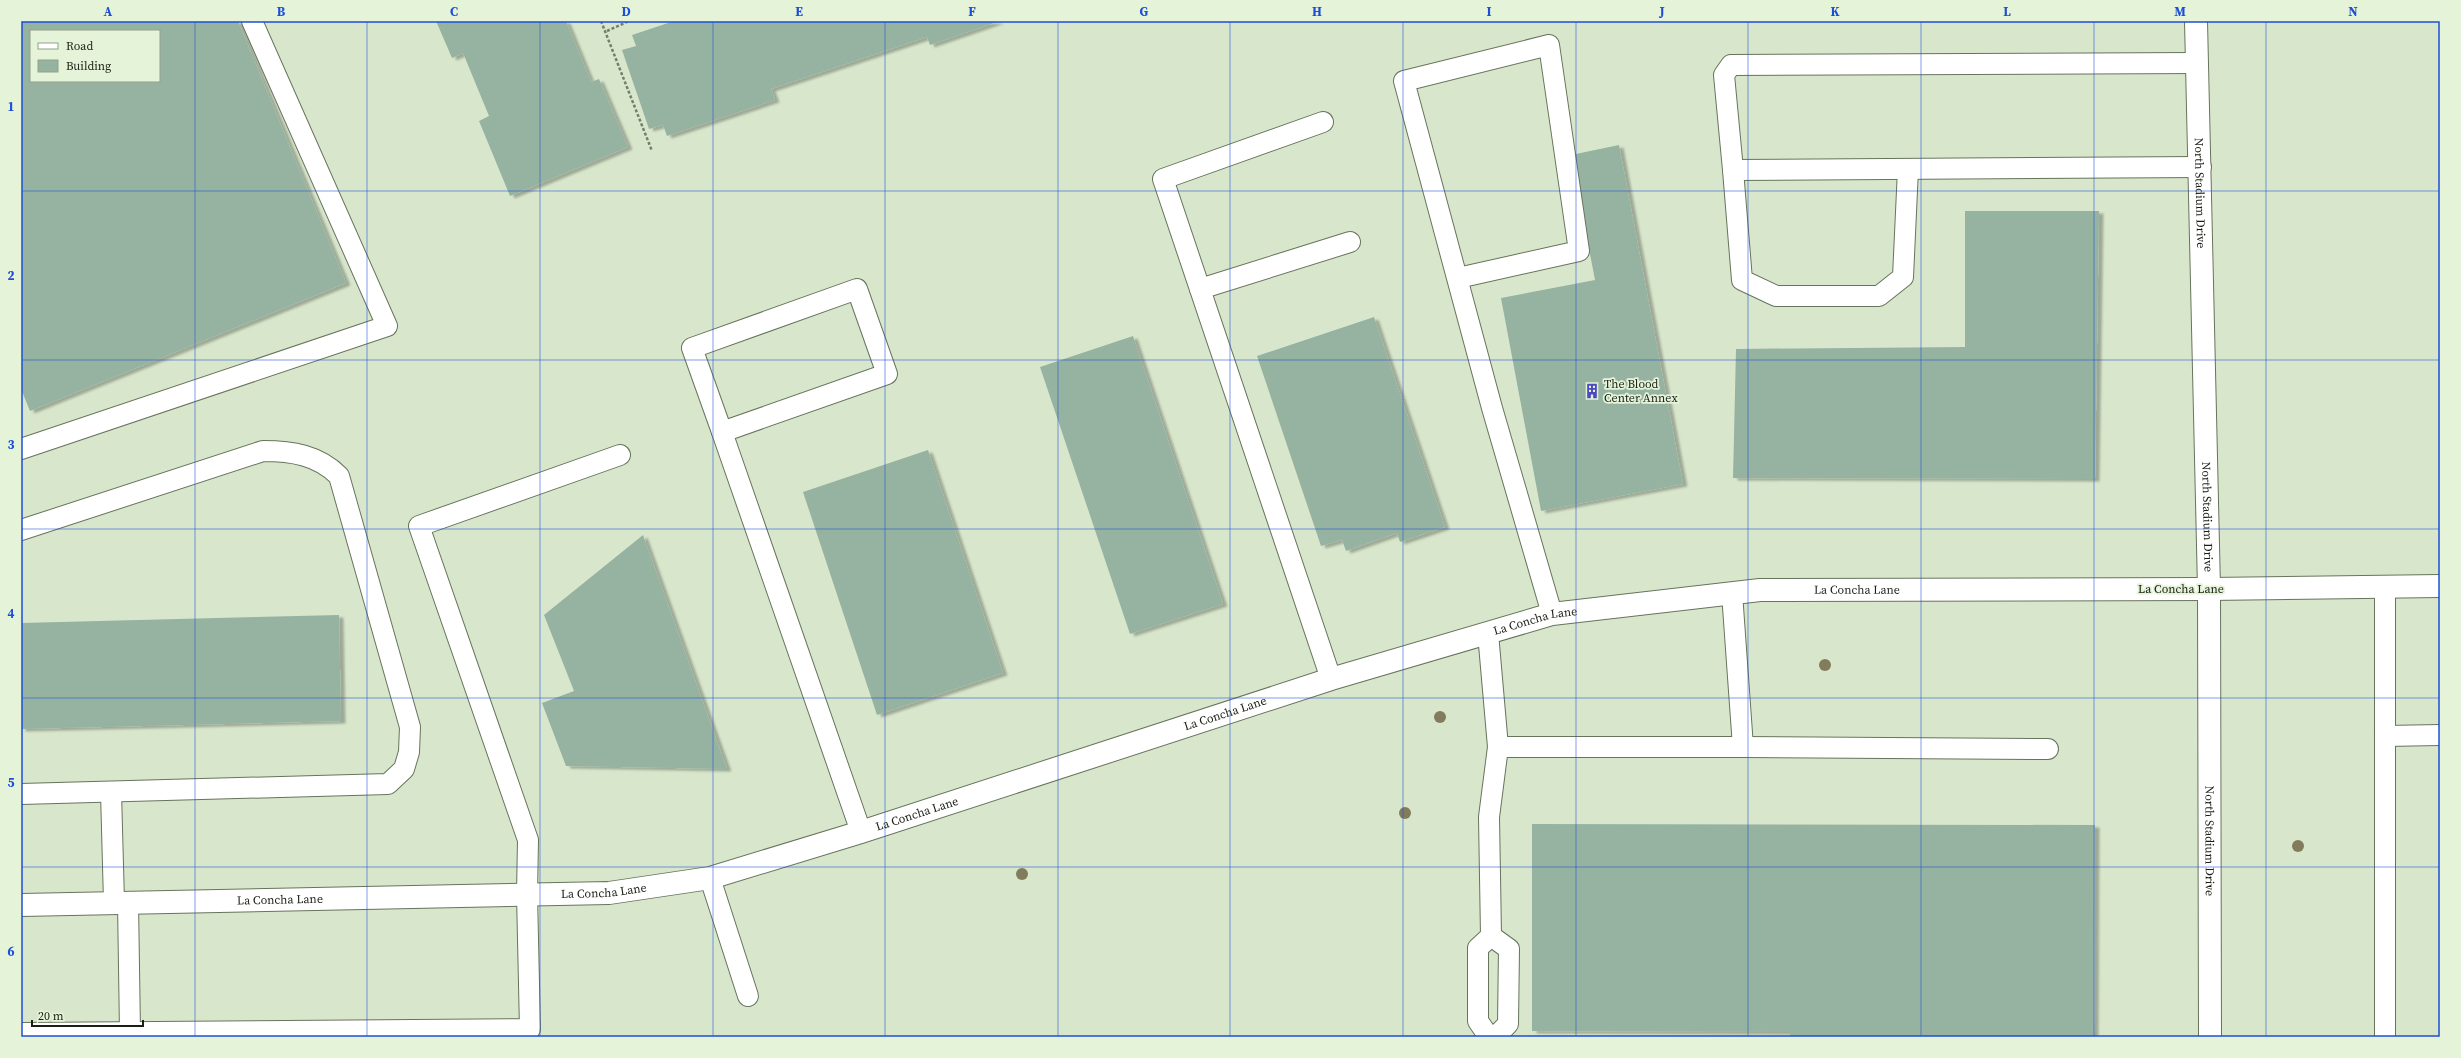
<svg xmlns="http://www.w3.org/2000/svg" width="2461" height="1058" font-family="'Source Serif 4',serif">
	<defs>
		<filter id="shadow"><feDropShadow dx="4.5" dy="2.5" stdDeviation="1" flood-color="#0004"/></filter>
	</defs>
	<rect width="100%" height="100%" fill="#d8e7cc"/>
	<!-- building -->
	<g fill="#96b3a2" fill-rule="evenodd" filter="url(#shadow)">
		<path d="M21 21H238L346 283 30 411 21 389ZM31 31H159V81H31Z"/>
		<path d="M436 21H566L591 82 599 79 628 147 510 196 479 121 489 116 463 53 452 58Z"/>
		<path d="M674 21H1000L930 45 927 37 771 89 775 100 667 136 663 125 649 129 622 50 636 46 632 35Z"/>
		<path d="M1619 145 1683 484 1541 511 1501 298 1595 280 1571 155Z"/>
		<path d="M1965 211H2099L2095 479 1733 478 1736 349 1965 347Z"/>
		<path d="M1374 317 1445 527 1400 542 1397 533 1346 551 1342 540 1321 546 1257 356Z"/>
		<path d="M1133 336 1223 604 1130 634 1040 367Z"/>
		<path d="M928 450 1003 673 877 715 803 492Z"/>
		<path d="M643 535 727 769 566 766 542 703 574 691 544 615Z"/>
		<path d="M339 615 341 721 21 729V623Z"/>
		<path d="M1532 824 2095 825 2094 1037H1790V1032L1532 1031Z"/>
	</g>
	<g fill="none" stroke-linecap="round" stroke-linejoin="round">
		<!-- lane casing -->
		<g stroke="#67745c" stroke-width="22">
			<g id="lane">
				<path d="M2197 63 1731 65 1724 75 1733 170 2201 167"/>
				<path d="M1323 122 1163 179 1331 679"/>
				<path d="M1733 170 1742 280 1776 296H1879L1903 277 1908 169"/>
				<path d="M1458 278 1579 251 1549 45 1404 81 1492 408 1552 614"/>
				<path d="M857 289 887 374 722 432 692 348Z"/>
				<path d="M1200 289 1350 242"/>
				<path d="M722 432 861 832"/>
				<path d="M21 449 387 326 252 21"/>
				<path d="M21 530 263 451C292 451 318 455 339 476L410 727 409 752 404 769 388 784 21 794"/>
				<path d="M2385 586V1037"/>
				<path d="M1488 633 1498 747H1743L1732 593"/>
				<path d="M2385 736 2440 735"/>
				<path d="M1743 747 2048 749"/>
				<path d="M111 792 114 902"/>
				<path d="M710 878 748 996"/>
				<path d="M128 902 130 1032"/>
				<path d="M1491 936 1509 949 1508 1024 1495 1037"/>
				<path d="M21 1033 530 1029 527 894 528 840 419 526 620 455"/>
				<path d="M1489 1037 1478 1021V948L1491 936 1489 817 1498 747"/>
			</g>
		</g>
		<!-- street casing -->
		<g stroke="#67745c" stroke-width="24">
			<path id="street" d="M2209 589 2440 586"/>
		</g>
		<!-- secondary casing -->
		<g stroke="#67745c" stroke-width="24">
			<g id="secondary">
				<path id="s1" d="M2196 21 2209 589 2210 1037"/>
				<path id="s2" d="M21 905 609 893 710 878 861 832 1331 679 1552 614 1760 590 2209 589"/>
			</g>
		</g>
		<!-- path -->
		<g stroke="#747e6c" stroke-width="2.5" stroke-dasharray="3 2" stroke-linecap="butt">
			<path d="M601 21 652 151"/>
			<path d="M607 31 629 21"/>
		</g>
		<!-- lane -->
		<use href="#lane" stroke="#fff" stroke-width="20"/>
		<!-- street -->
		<use href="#street" stroke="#fff" stroke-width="22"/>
		<!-- secondary -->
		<use href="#secondary" stroke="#fff" stroke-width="22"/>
	</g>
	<!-- trees -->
	<g fill="#837c5c">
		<circle cx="1825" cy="665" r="6"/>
		<circle cx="1440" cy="717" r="6"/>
		<circle cx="1405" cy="813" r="6"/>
		<circle cx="2298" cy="846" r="6"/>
		<circle cx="1022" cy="874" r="6"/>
	</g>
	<!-- grid -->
	<path fill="none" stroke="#1d4ed8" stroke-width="1" stroke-opacity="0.55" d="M195 21V1037M367 21V1037M540 21V1037M713 21V1037M885 21V1037M1058 21V1037M1230 21V1037M1403 21V1037M1576 21V1037M1748 21V1037M1921 21V1037M2094 21V1037M2266 21V1037M21 191H2440M21 360H2440M21 529H2440M21 698H2440M21 867H2440"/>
	<!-- icons -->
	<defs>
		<g id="building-bare" transform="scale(1.2)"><path d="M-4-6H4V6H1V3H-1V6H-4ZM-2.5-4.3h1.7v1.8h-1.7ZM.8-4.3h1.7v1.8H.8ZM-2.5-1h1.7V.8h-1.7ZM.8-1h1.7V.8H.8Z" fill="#4c48bf" stroke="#e5f4d9" stroke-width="2.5" paint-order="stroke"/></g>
	</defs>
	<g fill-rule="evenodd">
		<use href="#building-bare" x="1592" y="391"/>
	</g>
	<g text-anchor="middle" stroke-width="3.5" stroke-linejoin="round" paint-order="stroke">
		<!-- street labels -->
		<g font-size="12" fill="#1a1f15" stroke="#e5f4d9">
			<text dy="4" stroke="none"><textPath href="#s1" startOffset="172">North Stadium Drive</textPath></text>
			<text dy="4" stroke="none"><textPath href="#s1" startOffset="496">North Stadium Drive</textPath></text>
			<text x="2181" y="593">La Concha Lane</text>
			<text dy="4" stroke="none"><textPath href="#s2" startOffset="1879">La Concha Lane</textPath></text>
			<text dy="4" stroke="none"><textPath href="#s2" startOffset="1555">La Concha Lane</textPath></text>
			<text dy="4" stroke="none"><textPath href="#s2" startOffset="1231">La Concha Lane</textPath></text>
			<text dy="4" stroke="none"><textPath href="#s2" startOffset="907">La Concha Lane</textPath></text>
			<text dy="4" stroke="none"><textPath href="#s1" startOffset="820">North Stadium Drive</textPath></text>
			<text dy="4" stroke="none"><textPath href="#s2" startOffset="583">La Concha Lane</textPath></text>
			<text dy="4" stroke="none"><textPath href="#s2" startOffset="259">La Concha Lane</textPath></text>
		</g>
		<!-- poi labels -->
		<g font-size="12" fill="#1a1f15" stroke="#e5f4d9" text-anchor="start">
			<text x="1604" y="388">The Blood<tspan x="1604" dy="14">Center Annex</tspan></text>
		</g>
	</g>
	<!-- border -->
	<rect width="2461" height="1058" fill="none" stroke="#e5f4d9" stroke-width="44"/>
	<!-- legend -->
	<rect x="30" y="30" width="130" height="52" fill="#e5f4d9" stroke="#949f8b"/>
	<rect x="38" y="43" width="20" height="6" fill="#ffffff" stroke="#949f8b"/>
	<text x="66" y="50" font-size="12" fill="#1a1f15">Road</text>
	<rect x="38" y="60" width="20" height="12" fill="#96b3a2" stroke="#949f8b"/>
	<text x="66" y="70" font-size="12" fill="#1a1f15">Building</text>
	<!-- scale -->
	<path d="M32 1020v6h111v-6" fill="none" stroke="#1a1f15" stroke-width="2"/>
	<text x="38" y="1020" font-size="12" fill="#1a1f15" stroke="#e5f4d9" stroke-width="3" paint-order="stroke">20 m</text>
	<rect x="22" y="22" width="2417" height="1014" fill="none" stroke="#1d4ed8" stroke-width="1.5"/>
	<g font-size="13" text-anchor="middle" font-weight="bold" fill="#1d4ed8">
		<text x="108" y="16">A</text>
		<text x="281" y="16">B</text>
		<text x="454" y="16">C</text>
		<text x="626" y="16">D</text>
		<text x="799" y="16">E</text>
		<text x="972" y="16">F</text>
		<text x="1144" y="16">G</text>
		<text x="1317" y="16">H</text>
		<text x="1489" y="16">I</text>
		<text x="1662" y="16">J</text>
		<text x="1835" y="16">K</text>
		<text x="2007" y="16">L</text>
		<text x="2180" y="16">M</text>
		<text x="2353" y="16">N</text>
		<text x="11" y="111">1</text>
		<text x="11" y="280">2</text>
		<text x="11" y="449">3</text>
		<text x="11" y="618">4</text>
		<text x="11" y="787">5</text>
		<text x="11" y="956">6</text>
	</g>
</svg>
